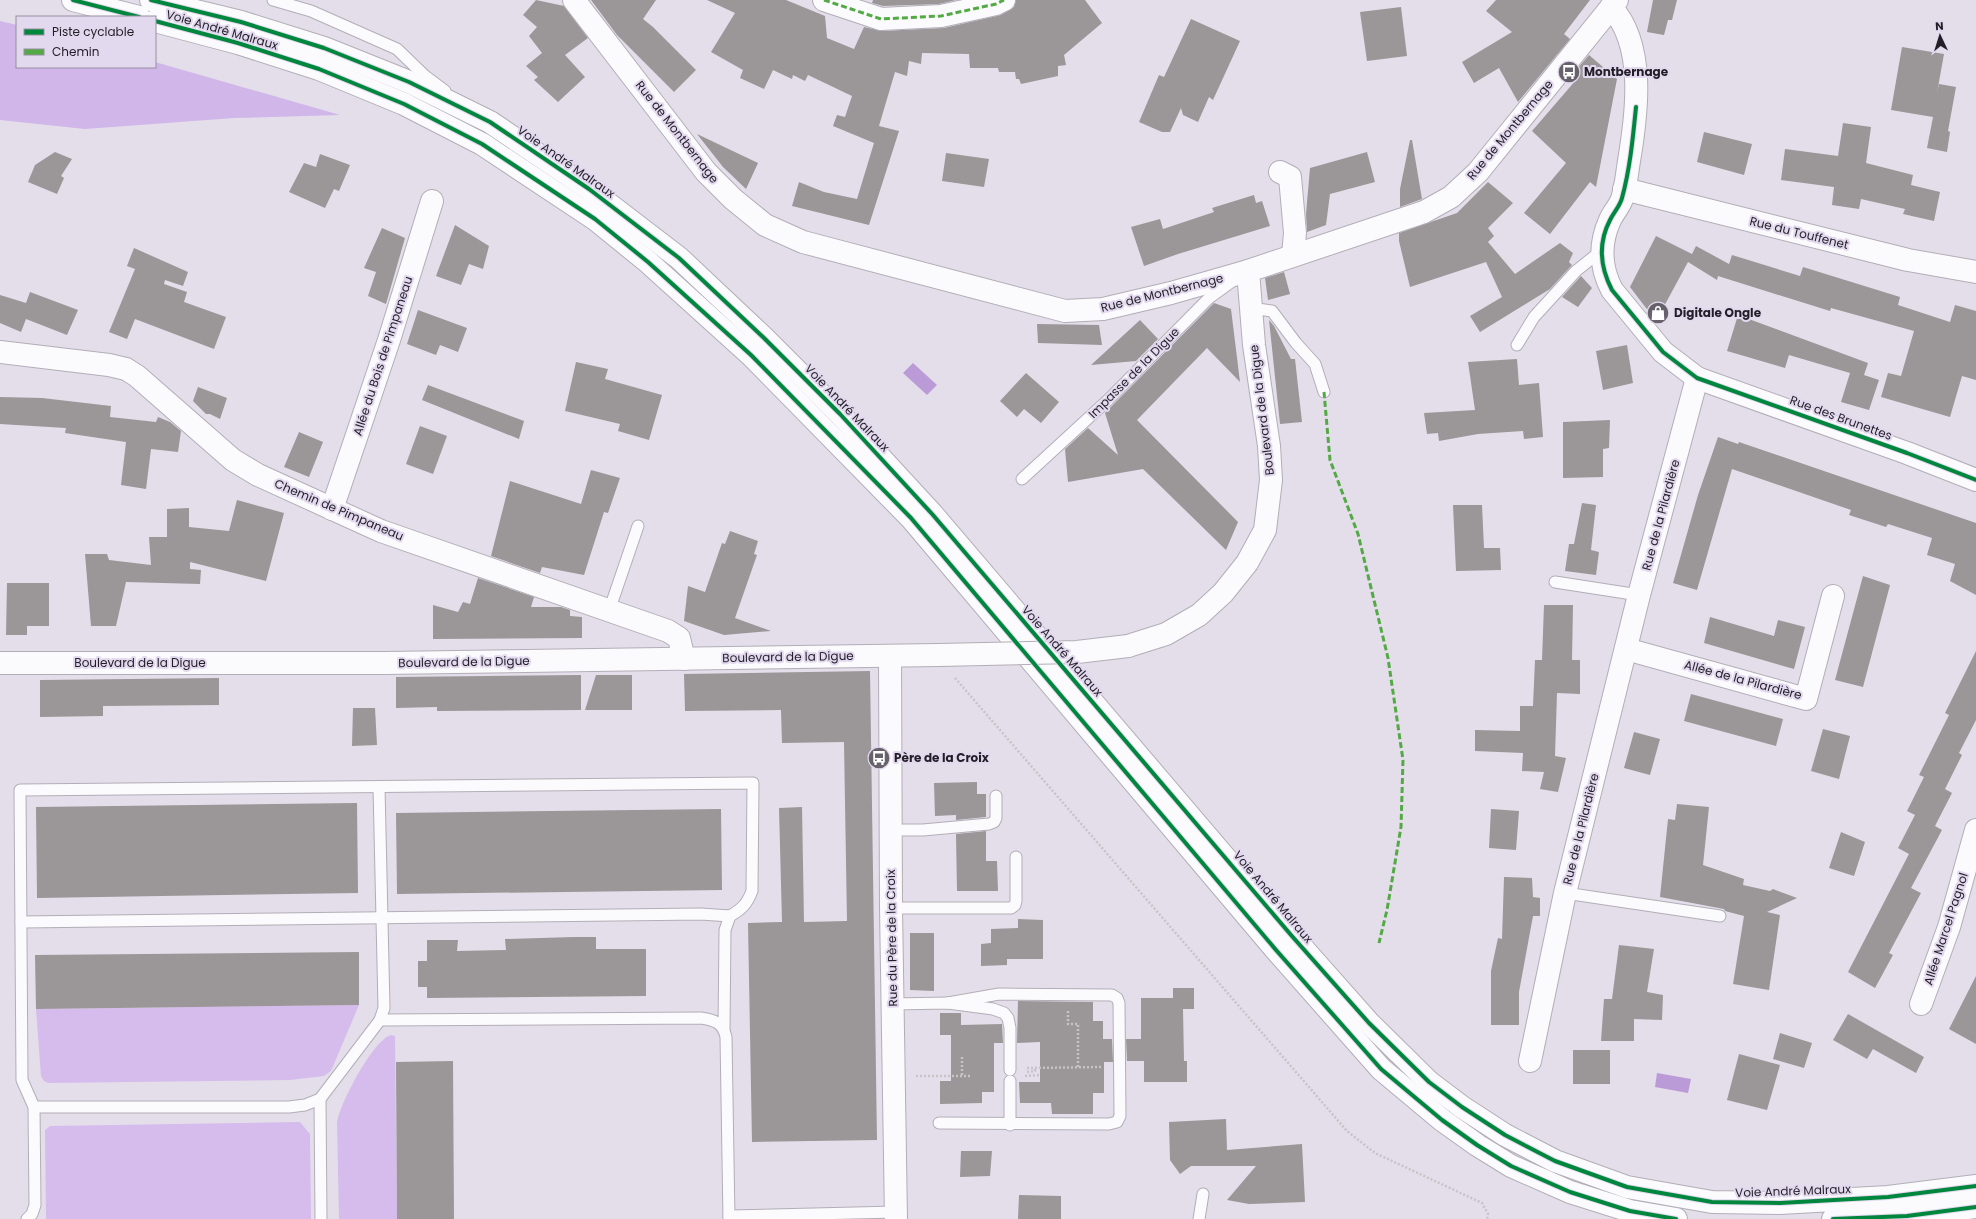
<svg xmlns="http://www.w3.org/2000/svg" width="1976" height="1219" font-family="Poppins,sans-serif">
	<rect width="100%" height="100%" fill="#e4deea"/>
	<!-- green -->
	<g fill="#d5bcec">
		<path d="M359 1005 331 1071 324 1076 290 1080 48 1083 44 1081 41 1076 36 1009Z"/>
		<path d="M391 1035 395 1036 397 1219H339L337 1122C340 1103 373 1040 391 1035Z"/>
		<path d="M300 1122 310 1134 311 1219H46L45 1130 50 1126Z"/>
	</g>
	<!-- forest -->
	<path fill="#d0b6e9" d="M0 21 17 25V67H155V62L340 115 234 118 85 129 0 120Z"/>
	<!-- water -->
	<g fill="#ba9bd7">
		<path d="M913 363 937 385 927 395 903 373Z"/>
		<path d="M1657 1073 1691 1079 1688 1093 1655 1087Z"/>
	</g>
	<!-- building -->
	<g fill="#9b9698">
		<path d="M536 0 564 6 588 38 565 55 585 77 558 102 534 80 538 77 526 66 542 53 529 36 537 27 523 15Z"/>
		<path d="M591 0H656L643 19 653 27 696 70 674 92 617 35Z"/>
		<path d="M707 0H786L825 16 827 38 854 49 864 27 882 31 944 28 1001 15 1014 7 1016 0H1085L1102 23 1064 55 1066 65 1058 66V76L1021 84 1019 79H1016L1015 72H999L998 68H970L969 54 922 53 921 64 909 61 907 76 895 72 879 126 899 131 869 225 792 206 799 182 824 192 857 199 874 143 833 126 837 115 845 117 852 96 808 75 805 81 793 75 792 79 773 70 764 89 740 78 743 70 711 52 735 13Z"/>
		<path d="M873 0H956L939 4 883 6 872 3Z"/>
		<path d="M1496 0H1590L1564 34 1570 39 1518 102 1499 68 1474 83 1462 62 1512 32 1486 11Z"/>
		<path d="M1653 0H1677L1672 20H1668L1664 35 1647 32Z"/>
		<path d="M1401 7 1407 56 1367 61 1360 12Z"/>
		<path d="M1191 19 1240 41 1213 100 1209 97 1198 122 1183 115 1181 108 1170 132H1162L1139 122 1159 75 1164 77Z"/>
		<path d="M1902 47 1944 54 1937 93 1939 84 1956 87 1948 131 1950 132 1947 152 1927 148 1933 117 1891 110Z"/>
		<path d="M1589 55 1617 79 1596 187 1590 182 1550 234 1524 213 1566 163 1532 131 1576 80 1571 76Z"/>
		<path d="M1843 123 1871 127 1866 163 1913 175 1911 185 1940 192 1934 221 1903 214 1905 209 1861 199 1859 209 1832 205 1834 187 1781 180 1785 149 1838 156Z"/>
		<path d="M1704 132 1752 144 1744 175 1697 162Z"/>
		<path d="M697 134 758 163 746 189 723 167Z"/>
		<path d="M1410 140H1412L1422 199 1400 207V189Z"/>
		<path d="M55 152 72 159 61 176 64 178 57 194 28 182 35 165Z"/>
		<path d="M1367 152 1375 182 1330 194 1326 225 1307 232 1306 214 1310 168Z"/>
		<path d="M946 153 989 159 984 187 942 181Z"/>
		<path d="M320 154 350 165 339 191 334 189 325 208 289 192 304 163 316 167Z"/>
		<path d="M1488 182 1513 203 1488 228 1494 236 1488 242 1515 274 1560 243 1573 253 1569 262 1572 265 1550 289 1480 332 1470 316 1502 297 1486 262 1410 287 1399 241V233L1457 213Z"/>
		<path d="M1254 195 1256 203 1262 201 1270 226 1178 254 1144 266 1131 227 1160 219 1163 229 1214 212 1212 208Z"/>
		<path d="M455 225 489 246 483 269 469 264 461 285 436 276Z"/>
		<path d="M382 228 405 238 386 304 368 296 376 272 364 268Z"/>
		<path d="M1656 236 1692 254 1696 246 1729 264 1732 255 1800 276 1803 267 1900 297 1898 305 1950 322 1955 305 1976 311V380L1962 376 1950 417 1881 397 1888 373 1901 376 1914 331 1831 308 1830 311 1718 276 1717 280 1688 262 1656 321 1630 287Z"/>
		<path d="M134 248 188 272 183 286 165 280 164 284 187 292 184 302 226 317 214 349 135 319 127 339 109 332 135 269 127 266Z"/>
		<path d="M1284 272 1290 294 1268 300 1265 278Z"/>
		<path d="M1581 276 1592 288 1578 307 1562 297Z"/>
		<path d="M30 292 78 310 67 335 26 319 21 332 0 323V295L26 303Z"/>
		<path d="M1214 303 1231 309 1240 382 1207 348 1137 420 1238 522 1226 550 1143 469 1068 482 1065 449 1088 428 1118 455 1105 413Z"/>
		<path d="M418 310 467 328 458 352 440 345 436 355 407 344Z"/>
		<path d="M1738 315 1868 363 1864 375 1879 380 1869 410 1841 402 1850 373 1789 355 1785 368 1727 351Z"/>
		<path d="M1140 320 1158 339 1136 361 1091 365Z"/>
		<path d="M1269 320 1274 326 1291 359H1295L1302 422 1280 424Z"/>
		<path d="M1037 324 1099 325 1102 345 1038 343Z"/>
		<path d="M1627 345 1633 383 1603 390 1596 351Z"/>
		<path d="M1517 359 1519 385 1539 383 1543 437 1524 439 1523 431 1478 434 1439 441 1438 433 1427 434 1424 413 1475 410 1468 362Z"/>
		<path d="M576 362 608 369 605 379 662 395 649 440 618 431 620 424 565 411Z"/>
		<path d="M1026 373 1059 402 1041 423 1024 409 1017 417 1000 401Z"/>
		<path d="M428 385 524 421 519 439 422 400Z"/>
		<path d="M198 387 227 398 220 419 210 414H206L193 401Z"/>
		<path d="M0 397 42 398 111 406 110 417 156 422 158 417 170 422 181 431 178 452 151 449 146 489 121 485 126 442 65 433 66 428 0 424Z"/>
		<path d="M1610 420 1609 448 1603 449V477L1563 478V422Z"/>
		<path d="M420 426 447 436 433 474 406 464Z"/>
		<path d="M299 432 323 442 309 477 284 467Z"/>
		<path d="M1718 437 1738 444 1739 442 1976 523V595L1950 581 1955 564 1927 555 1932 538 1888 524 1886 527 1849 515 1851 510 1732 469 1697 590 1673 583 1698 495Z"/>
		<path d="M591 470 620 478 608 513 604 512 584 575 542 567 540 573 491 556 510 481 581 504Z"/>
		<path d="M237 500 284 513 266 581 190 562V569L201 570 200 584 126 582 116 626H91L85 554H107L109 560 151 565 149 537H167V509L189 508V527L229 531Z"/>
		<path d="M1582 503 1596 505 1591 550 1599 552 1596 575 1565 571 1569 544H1574Z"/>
		<path d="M1453 505H1482L1484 548H1500L1501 570 1456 571Z"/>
		<path d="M730 531 758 541 754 554 757 555 735 618 771 631 724 635 684 621 688 586 705 592 722 543 725 544Z"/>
		<path d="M1863 576 1890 585 1863 687 1835 680Z"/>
		<path d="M478 578 534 597 531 607H561L570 610V616L582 617V638L433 639V605L458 612 463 602 470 604Z"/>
		<path d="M7 583H49V626H27V635H6Z"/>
		<path d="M1544 605H1573L1572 660H1580V694L1557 693 1555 756 1566 758 1558 792 1540 789 1544 772 1522 771 1523 753 1475 751V730L1520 731V706H1533L1535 660H1542Z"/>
		<path d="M1710 617 1774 636 1778 620 1805 627 1794 669 1704 643Z"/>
		<path d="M1976 651V720L1959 753 1962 755 1945 789 1952 793 1935 826 1942 830 1911 888 1921 893 1889 953 1893 955 1875 988 1848 972 1909 854 1898 848 1915 815 1907 811 1924 777 1919 775 1949 715 1945 713Z"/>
		<path d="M870 671 877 1140 752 1142 748 923 782 922 779 808 802 807 804 922 847 921 844 742 782 743 781 710 685 711 684 674Z"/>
		<path d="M581 675V710L437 711V707L396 708V677Z"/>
		<path d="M596 675H632V710H585Z"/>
		<path d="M219 678V705L103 706V716L40 717V680Z"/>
		<path d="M1691 694 1783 719 1776 746 1684 721Z"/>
		<path d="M353 708H375L377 745 352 746Z"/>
		<path d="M1823 729 1850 736 1839 779 1811 771Z"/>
		<path d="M1634 732 1660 739 1650 775 1624 768Z"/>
		<path d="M977 782V794H986V817L956 820V815L935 816 934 783Z"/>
		<path d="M357 803 358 893 37 898 36 807Z"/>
		<path d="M1677 804 1709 807 1703 865 1744 879 1743 885 1770 891 1773 889 1797 898 1767 912 1780 915 1769 990 1733 984 1744 916 1725 911 1724 909 1660 897 1668 819 1675 820Z"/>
		<path d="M721 809 722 890 397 894 396 813Z"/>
		<path d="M1491 809 1519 811 1516 850 1489 848Z"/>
		<path d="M986 831V861H997L998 891H957L956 834Z"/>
		<path d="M1841 832 1865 842 1854 876 1829 868Z"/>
		<path d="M1504 877 1532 878 1533 897 1540 898V916H1533L1519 992V1025H1491V971L1498 938 1502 939Z"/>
		<path d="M1018 919 1043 920V959H1007V965L981 966V944L991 943V929L1018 928Z"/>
		<path d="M910 933H934V991L910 990Z"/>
		<path d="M574 937H596V949H646V996L427 998V987H418V961H427V940H458L457 951 506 950 505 939Z"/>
		<path d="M1619 945 1654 949 1647 992 1663 995 1662 1020 1634 1019V1041H1601L1604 999H1612Z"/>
		<path d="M359 952V1005L36 1009 35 955Z"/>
		<path d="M1976 976V1044L1949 1029Z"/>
		<path d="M1173 988H1194V1009H1183L1184 1061H1187V1082H1144V1061H1127L1126 1039H1141V998H1173Z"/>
		<path d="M1018 1001 1093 1002V1021H1103V1039H1112L1113 1062H1104V1093H1093V1114H1052L1051 1103H1020L1019 1082H1040V1042L1017 1043Z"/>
		<path d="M940 1013H961V1025L1002 1024 1003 1043H994V1092H982V1103L940 1104V1081H951V1035H940Z"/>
		<path d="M1848 1014 1924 1057 1916 1073 1873 1049 1867 1059 1833 1040Z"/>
		<path d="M1780 1033 1812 1043 1804 1068 1773 1059Z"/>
		<rect x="1573" y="1050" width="37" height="34"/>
		<path d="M1739 1054 1780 1065 1767 1110 1727 1100Z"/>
		<path d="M453 1061 454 1219H397L396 1062Z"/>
		<path d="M1226 1119 1227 1150 1302 1144 1305 1202 1249 1204 1227 1200 1256 1166H1191L1180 1174 1170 1160 1169 1122Z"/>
		<path d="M961 1151H992L990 1176 960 1177Z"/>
		<path d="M1019 1195 1061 1196V1219H1018Z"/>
	</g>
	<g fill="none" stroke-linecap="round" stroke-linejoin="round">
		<!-- service casing -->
		<g stroke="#b2aeb7" stroke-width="13">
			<g id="service">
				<path d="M273 0 311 11 397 49 425 76 445 91"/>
				<path d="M1251 308 1272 311 1296 343 1315 364 1324 392"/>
				<path d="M1517 345 1534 317 1576 271 1601 251"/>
				<path d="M1022 479 1108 400 1209 298 1231 282"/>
				<path d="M1555 582 1639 595"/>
				<path d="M609 611 638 526"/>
				<path d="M891 830H923L989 824 994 822 996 818V796"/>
				<path d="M1565 893 1720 916"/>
				<path d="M891 908H1011L1015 905 1016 901V857"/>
				<path d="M21 922 701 914 730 916"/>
				<path d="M893 1004 948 1003 993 1009 1004 1013 1008 1018 1010 1028V1070"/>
				<path d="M380 1020 701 1018C715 1020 723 1023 726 1037L729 1219"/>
				<path d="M1010 1081V1125"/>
				<path d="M320 1099 321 1219"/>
				<path d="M34 1107H289L305 1105 320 1099 380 1020 384 1008 379 787"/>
				<path d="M939 1123 1109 1124 1117 1122 1120 1116 1119 1003 1117 998 1112 995 999 994 948 1003"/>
				<path d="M729 1216 896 1212"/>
				<path d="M27 1219 32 1214 35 1205 34 1107 22 1080 20 790 753 783 752 891C747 904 742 909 730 916L725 930 724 1029"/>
				<path d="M1199 1219 1203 1194"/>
			</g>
		</g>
		<!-- minor casing -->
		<g stroke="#b2aeb7" stroke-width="24">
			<g id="minor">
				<path d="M574 0 706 172 733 199 765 225 803 242 1065 311 1103 309 1171 293 1248 271"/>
				<path d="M824 0 881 19 941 16 996 4 1004 0"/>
				<path d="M1280 172 1290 177 1295 233 1293 255"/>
				<path d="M1624 189 1908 260 1976 272"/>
				<path d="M0 352 109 365 126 369 137 376 233 460 258 475 381 531 668 631 679 638 684 659"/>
				<path d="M332 509 389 340 432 201"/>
				<path d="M1626 649 1806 699 1833 596"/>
				<path d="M890 656 891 908 896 1219"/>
				<path d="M1921 1004 1949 927 1976 830"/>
				<path d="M1530 1061 1565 893 1639 595 1697 378"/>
			</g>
		</g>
		<!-- tertiary casing -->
		<g stroke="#b2aeb7" stroke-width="24">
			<g id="tertiary">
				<path d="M1611 7C1646 45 1637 113 1629 161 1627 173 1626 187 1622 199 1619 207 1613 213 1610 220 1599 244 1600 267 1612 290L1663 352 1697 378 1907 453 1976 480"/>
				<path d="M1128 646 1166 634 1199 615 1223 593 1247 563 1265 530 1271 480 1269 446 1254 345 1248 271 1424 212 1451 197 1478 172 1617 0"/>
				<path d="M0 663H385L939 655"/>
			</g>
		</g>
		<!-- secondary casing -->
		<g stroke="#b2aeb7" stroke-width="24">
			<g id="secondary">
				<path d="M73 0 139 17"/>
				<path d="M151 0 241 22 324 48 409 82 490 122 589 189 679 258 764 338 840 414 933 515 1291 935 1369 1023 1429 1082 1462 1107 1505 1135 1555 1161 1627 1187 1712 1202 1780 1203 1888 1197 1976 1186"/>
				<path d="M155 21 238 43 319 69 404 104 482 144 595 219 648 262 751 355 911 518 1276 950 1381 1069 1442 1120 1477 1145 1511 1166 1570 1192 1630 1211 1676 1219"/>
				<path d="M1833 1219 1907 1216 1976 1207"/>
			</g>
		</g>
		<!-- path -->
		<g stroke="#c5c4c7" stroke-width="2.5" stroke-dasharray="2 2" stroke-linecap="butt">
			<path d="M955 678 1347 1131 1375 1153 1482 1203 1488 1214 1487 1219"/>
			<path d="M1068 1011V1024H1078V1067"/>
			<path d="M962 1057V1076"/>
			<path d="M1027 1068 1102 1067"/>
			<path d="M1027 1072 1035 1071V1068"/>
			<path d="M916 1076H972"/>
			<path d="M1025 1076 1040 1075"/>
		</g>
		<!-- service -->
		<use href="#service" stroke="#fbfafc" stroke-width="11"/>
		<!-- minor -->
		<use href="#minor" stroke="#fbfafc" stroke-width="22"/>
		<!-- tertiary -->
		<use href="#tertiary" stroke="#fbfafc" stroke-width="22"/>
		<!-- secondary -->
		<use href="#secondary" stroke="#fbfafc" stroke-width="22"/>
		<!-- tertiary-bridge casing -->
		<g stroke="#b2aeb7" stroke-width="24" stroke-linecap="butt">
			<path id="tertiary-bridge" d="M939 655 1077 652 1128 646"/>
		</g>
		<!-- tertiary-bridge -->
		<use href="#tertiary-bridge" stroke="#fbfafc" stroke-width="22"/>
		<!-- quiet -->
		<g stroke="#53aa44" stroke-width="3" stroke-dasharray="6 3" stroke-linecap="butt">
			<path d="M824 0 881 19 941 16 996 4 1004 0"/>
			<path d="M1324 392 1330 460 1358 534 1388 658 1403 760 1401 827 1387 910 1379 943"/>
		</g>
		<!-- cycleway casing -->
		<g stroke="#e3d9ef" stroke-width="6">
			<g id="cycleway">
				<path d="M73 0 139 17"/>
				<path d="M151 0 241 22 324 48 409 82 490 122 589 189 679 258 764 338 840 414 933 515 1291 935 1369 1023 1429 1082 1462 1107 1505 1135 1555 1161 1627 1187 1712 1202 1780 1203 1888 1197 1976 1186"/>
				<path d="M155 21 238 43 319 69 404 104 482 144 595 219 648 262 751 355 911 518 1276 950 1381 1069 1442 1120 1477 1145 1511 1166 1570 1192 1630 1211 1676 1219"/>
				<path d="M1636 107C1633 137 1630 169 1622 198 1620 206 1614 212 1610 220 1598 243 1600 267 1612 290L1663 352 1697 378 1907 453 1976 480"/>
				<path d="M1833 1219 1907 1216 1976 1207"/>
			</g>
		</g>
		<!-- cycleway -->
		<use href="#cycleway" stroke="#00873e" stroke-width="4"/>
	</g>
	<!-- icons -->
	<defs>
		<g id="bus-disc" transform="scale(1.15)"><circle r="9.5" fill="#66616b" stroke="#e3d9ef"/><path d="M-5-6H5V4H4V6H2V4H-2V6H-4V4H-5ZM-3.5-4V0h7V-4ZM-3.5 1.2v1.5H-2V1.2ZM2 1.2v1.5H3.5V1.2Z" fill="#fff"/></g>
		<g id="shop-disc" transform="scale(1.15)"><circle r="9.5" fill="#66616b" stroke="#e3d9ef"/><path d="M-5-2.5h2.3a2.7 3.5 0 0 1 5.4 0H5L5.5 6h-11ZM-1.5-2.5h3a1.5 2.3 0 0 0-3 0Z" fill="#fff"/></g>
	</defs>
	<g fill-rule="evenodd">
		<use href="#bus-disc" x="1569" y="72"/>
		<use href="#shop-disc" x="1658" y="313"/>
		<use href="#bus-disc" x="879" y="758"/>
	</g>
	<g text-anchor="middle" stroke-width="4" stroke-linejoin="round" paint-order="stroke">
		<!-- street labels -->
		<g font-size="12" fill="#221e26" stroke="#e3d9ef">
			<text transform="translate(222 30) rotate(16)" y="4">Voie André Malraux</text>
			<text transform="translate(1510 130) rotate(-50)" y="4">Rue de Montbernage</text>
			<text transform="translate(677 132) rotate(52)" y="4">Rue de Montbernage</text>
			<text transform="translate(566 162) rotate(35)" y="4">Voie André Malraux</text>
			<text transform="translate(1799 233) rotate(14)" y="4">Rue du Touffenet</text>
			<text transform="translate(1162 293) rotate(-14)" y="4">Rue de Montbernage</text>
			<text transform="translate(383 356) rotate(-72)" y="4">Allée du Bois de Pimpaneau</text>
			<text transform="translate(1134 373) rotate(-45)" y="4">Impasse de la Digue</text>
			<text transform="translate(847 408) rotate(46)" y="4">Voie André Malraux</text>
			<text transform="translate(1262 410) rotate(-97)" y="4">Boulevard de la Digue</text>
			<text transform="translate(1841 418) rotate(20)" y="4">Rue des Brunettes</text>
			<text transform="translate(339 510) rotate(23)" y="4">Chemin de Pimpaneau</text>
			<text transform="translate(1661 515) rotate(-75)" y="4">Rue de la Pilardière</text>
			<text transform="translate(1062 651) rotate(49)" y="4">Voie André Malraux</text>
			<text transform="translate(788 657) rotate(-1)" y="4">Boulevard de la Digue</text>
			<text transform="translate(464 662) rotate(-1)" y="4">Boulevard de la Digue</text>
			<text x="140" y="667">Boulevard de la Digue</text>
			<text transform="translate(1743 680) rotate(15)" y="4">Allée de la Pilardière</text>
			<text transform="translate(1581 829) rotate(-76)" y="4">Rue de la Pilardière</text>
			<text transform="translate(1273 897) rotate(50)" y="4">Voie André Malraux</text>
			<text transform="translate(1946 929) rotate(-72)" y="4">Allée Marcel Pagnol</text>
			<text transform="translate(892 938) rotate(-91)" y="4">Rue du Père de la Croix</text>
			<text transform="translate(1793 1191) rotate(-2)" y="4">Voie André Malraux</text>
		</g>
		<!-- poi labels -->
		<g font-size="12" font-weight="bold" fill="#221e26" stroke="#e3d9ef" text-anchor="start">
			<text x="1584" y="76">Montbernage</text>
			<text x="1674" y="317">Digitale Ongle</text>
			<text x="894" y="762">Père de la Croix</text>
		</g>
	</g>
	<!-- legend -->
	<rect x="16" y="16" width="140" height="52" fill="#e3d9ef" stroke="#968e9f"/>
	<rect x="24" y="29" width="20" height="6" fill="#00873e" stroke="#968e9f"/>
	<text x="52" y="36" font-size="12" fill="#221e26">Piste cyclable</text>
	<rect x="24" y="49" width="20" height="6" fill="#53aa44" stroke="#968e9f"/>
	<text x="52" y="56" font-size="12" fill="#221e26">Chemin</text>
	<!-- north arrow -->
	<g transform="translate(1940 36) rotate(356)" stroke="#e3d9ef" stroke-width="3" paint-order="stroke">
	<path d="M0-3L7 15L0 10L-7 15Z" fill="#221e26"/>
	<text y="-6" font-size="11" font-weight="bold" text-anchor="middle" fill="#221e26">N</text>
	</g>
</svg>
